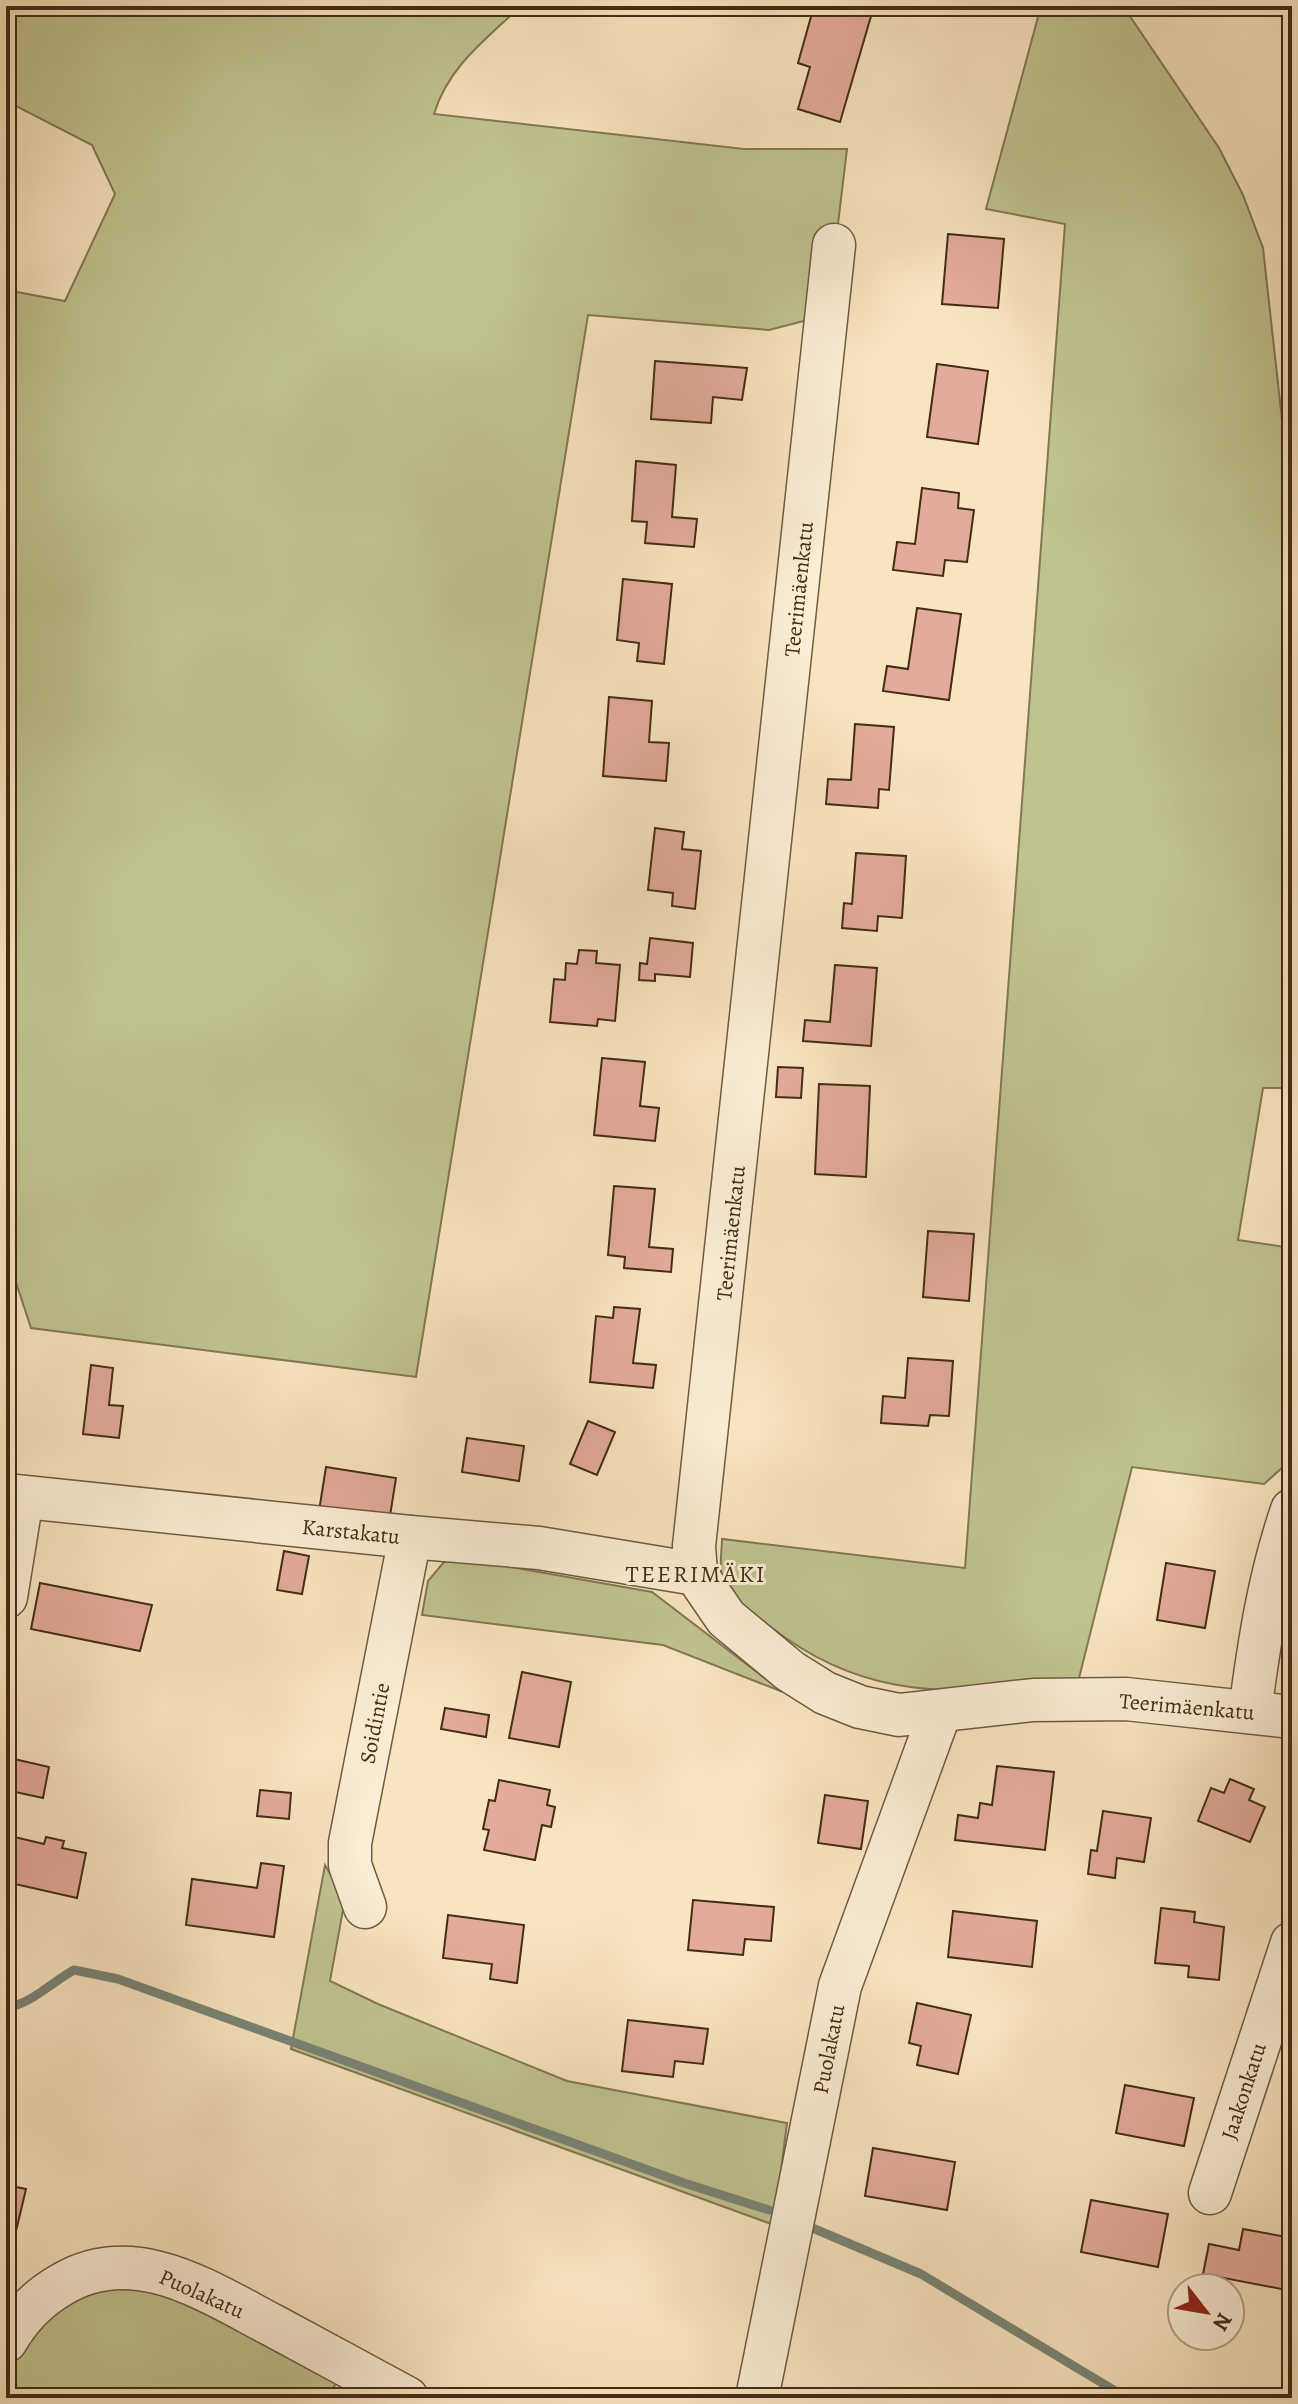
<svg xmlns="http://www.w3.org/2000/svg" width="1298" height="2404" font-family="Alegreya,serif">
	<rect width="100%" height="100%" fill="#f8e4bf"/>
	<filter id="stains"><feTurbulence type="fractalNoise" baseFrequency=".0025" numOctaves="4"/><feColorMatrix values="0 0 0 0 .2 0 0 0 0 .09 0 0 0 0 .02 0 0 0 .5 -.17"/></filter>
	<radialGradient id="worn" r=".72"><stop offset=".6" stop-color="#630" stop-opacity="0"/><stop offset="1" stop-color="#630" stop-opacity=".3"/></radialGradient>
	<!-- green -->
	<g fill="#c0c390" stroke="#827854" stroke-width="2">
		<path d="M6 6H521C486 39 448 67 434 114L744 149H847L827 315 769 330 588 315 416 1377 31 1328 6 1252V290L65 301 115 194 92 145 6 101Z"/>
		<path d="M1041 6H1123L1219 148 1243 195 1263 248 1292 510V1088H1263L1238 1240 1292 1248V1459L1264 1484 1132 1467 1076 1690C957 1689 873 1706 772 1628 754 1615 730 1599 722 1576 719 1566 722 1549 722 1539L965 1568 1065 224 986 209Z"/>
		<path d="M449 1556 652 1592 783 1692 663 1645 422 1615 428 1581Z"/>
		<path d="M325 1865 345 1899 330 1981 378 2004 567 2081 787 2123 774 2225 291 2049Z"/>
		<path d="M142 2283 339 2377 328 2398H6V2373L27 2336 91 2285Z"/>
	</g>
	<g fill="none" stroke-linecap="round" stroke-linejoin="round">
		<!-- stream -->
		<g stroke="#798476" stroke-width="9">
			<path d="M6 2008C31 2004 52 1982 74 1970L118 1979 684 2183 769 2210"/>
			<path d="M803 2224 921 2274 1127 2398"/>
		</g>
	</g>
	<!-- building -->
	<g fill="#e3ab99" stroke="#442c17" stroke-width="2">
		<path d="M814 6H874L840 122 798 109 810 67 798 63Z"/>
		<path d="M948 234 1004 239 998 308 942 304Z"/>
		<path d="M655 361 747 368 742 400 713 397 711 423 651 419Z"/>
		<path d="M937 364 988 371 978 444 927 437Z"/>
		<path d="M636 461 676 465 672 517 697 519 694 547 645 543 647 522 632 521Z"/>
		<path d="M922 488 959 493 958 508 974 510 967 562 945 560 943 576 893 570 897 542 915 544Z"/>
		<path d="M623 579 672 584 664 664 637 661 639 643 617 640Z"/>
		<path d="M917 608 961 614 949 700 883 691 887 666 908 669Z"/>
		<path d="M609 697 652 701 649 742 669 743 666 781 603 776Z"/>
		<path d="M855 724 894 727 889 790 879 789 878 808 826 804 828 779 851 780Z"/>
		<path d="M655 828 684 832 682 849 701 851 695 909 672 906 673 893 648 890Z"/>
		<path d="M856 853 906 856 902 918 878 916 877 931 842 928 844 903 852 904Z"/>
		<path d="M650 938 693 943 690 977 655 974V981L639 980 640 963 647 964Z"/>
		<path d="M579 950 597 951 596 963 620 965 615 1021 598 1019 597 1026 550 1022 554 979 565 980 566 963 577 964Z"/>
		<path d="M835 965 877 968 871 1046 803 1041 805 1020 830 1022Z"/>
		<path d="M602 1058 645 1062 640 1106 659 1108 655 1141 594 1135Z"/>
		<path d="M778 1067 803 1068 801 1098 776 1097Z"/>
		<path d="M819 1084 870 1086 866 1177 815 1174Z"/>
		<path d="M614 1186 655 1189 649 1247 673 1249 671 1272 624 1268 625 1257 608 1255Z"/>
		<path d="M928 1231 974 1234 969 1301 923 1297Z"/>
		<path d="M614 1307 640 1309 633 1363 656 1365 653 1388 590 1382 596 1316 613 1318Z"/>
		<path d="M908 1358 953 1361 949 1416 930 1415 928 1426 881 1423 883 1396 905 1398Z"/>
		<path d="M91 1365 113 1368 109 1405 123 1406 119 1438 83 1434Z"/>
		<path d="M588 1421 615 1432 597 1475 570 1464Z"/>
		<path d="M467 1438 524 1446 519 1481 462 1472Z"/>
		<path d="M326 1467 396 1478 390 1516 319 1511Z"/>
		<path d="M284 1551 309 1556 302 1594 277 1590Z"/>
		<path d="M1166 1563 1215 1571 1205 1628 1157 1620Z"/>
		<path d="M40 1583 152 1605 140 1651 31 1629Z"/>
		<path d="M522 1672 571 1682 559 1747 509 1738Z"/>
		<path d="M445 1708 489 1715 486 1737 441 1729Z"/>
		<path d="M14 1759 49 1767 43 1798 6 1790Z"/>
		<path d="M997 1766 1054 1772 1045 1850 955 1840 958 1815 978 1818 980 1803 992 1805Z"/>
		<path d="M1230 1779 1254 1789 1249 1800 1265 1807 1250 1842 1198 1821 1211 1788 1224 1793Z"/>
		<path d="M499 1780 550 1790 547 1805 555 1807 551 1827 542 1825 535 1860 484 1850 489 1830 483 1829 489 1800 495 1801Z"/>
		<path d="M260 1790 291 1793 289 1819 257 1816Z"/>
		<path d="M825 1795 868 1801 861 1849 818 1843Z"/>
		<path d="M1103 1811 1151 1818 1144 1862 1117 1858 1115 1878 1088 1874 1091 1850 1097 1851Z"/>
		<path d="M6 1835 44 1844 46 1837 64 1841 62 1848 86 1853 77 1898 6 1882Z"/>
		<path d="M261 1863 284 1866 274 1937 186 1925 192 1879 257 1888Z"/>
		<path d="M693 1900 774 1907 771 1941 745 1939 743 1955 688 1950Z"/>
		<path d="M1161 1908 1195 1912 1194 1922 1224 1927 1219 1980 1188 1977 1189 1966 1155 1963Z"/>
		<path d="M953 1911 1037 1921 1032 1967 948 1957Z"/>
		<path d="M448 1915 524 1925 517 1983 490 1979 492 1964 443 1958Z"/>
		<path d="M917 2003 971 2015 958 2074 917 2065 921 2046 909 2043Z"/>
		<path d="M628 2020 708 2029 703 2064 675 2061 673 2077 622 2071Z"/>
		<path d="M1125 2085 1194 2098 1184 2146 1116 2133Z"/>
		<path d="M873 2148 955 2162 947 2210 865 2196Z"/>
		<path d="M6 2185 26 2189 16 2231 6 2229Z"/>
		<path d="M1091 2200 1168 2214 1158 2267 1081 2252Z"/>
		<path d="M1243 2229 1292 2238V2291L1203 2274 1209 2244 1239 2250Z"/>
	</g>
	<g fill="none" stroke-linecap="round" stroke-linejoin="round">
		<!-- minor casing -->
		<g stroke="#715a41" stroke-width="45">
			<g id="minor">
				<path d="M834 245 694 1546 696 1574 726 1618 790 1671 825 1693 860 1707 899 1715 1033 1700 1126 1699 1292 1717"/>
				<path d="M6 1495 410 1537 539 1548 696 1574"/>
				<path d="M6 1597 22 1498"/>
				<path d="M1250 1712C1259 1643 1269 1577 1292 1510"/>
				<path d="M365 1907 350 1865V1843L410 1537"/>
				<path d="M1210 2193 1292 1943"/>
				<path d="M6 2341C20 2316 37 2299 61 2285 133 2241 207 2291 272 2325 317 2349 362 2374 407 2398"/>
				<path d="M757 2398 840 1986 940 1712"/>
			</g>
		</g>
		<!-- minor -->
		<use href="#minor" stroke="#faedd5" stroke-width="42"/>
	</g>
	<g text-anchor="middle" stroke-width="6" stroke-linejoin="round" paint-order="stroke">
		<!-- street labels -->
		<g font-size="22" fill="#442c17" stroke="#faedd5">
			<text transform="translate(798 589) rotate(-84)" y="8">Teerimäenkatu</text>
			<text transform="translate(730 1233) rotate(-84)" y="8">Teerimäenkatu</text>
			<text transform="translate(351 1531) rotate(6)" y="8">Karstakatu</text>
			<text transform="translate(1187 1706) rotate(5)" y="8">Teerimäenkatu</text>
			<text transform="translate(374 1723) rotate(-79)" y="8">Soidintie</text>
			<text transform="translate(828 2049) rotate(-79)" y="8">Puolakatu</text>
			<text transform="translate(1243 2091) rotate(-72)" y="8">Jaakonkatu</text>
			<text transform="translate(202 2293) rotate(24)" y="8">Puolakatu</text>
		</g>
		<!-- neighbourhood labels -->
		<g font-size="24" letter-spacing="2" fill="#442c17" stroke="#faedd5">
			<text x="696" y="1582">TEERIMÄKI</text>
		</g>
	</g>
	<!-- margin -->
	<rect width="1298" height="2404" fill="none" stroke="#f8e4bf" stroke-width="32"/>
	<rect x="8" y="8" width="1282" height="2388" fill="none" stroke="#442c17" stroke-width="4"/>
	<rect x="16" y="16" width="1266" height="2372" fill="none" stroke="#442c17" stroke-width="2"/>
	<!-- north arrow -->
	<g transform="translate(1206 2312) rotate(121)"><circle r="38" fill="#faedd5" stroke="#b1a089" stroke-width="2"/>
	<path d="M0-6L14 30L0 20L-14 30Z" fill="#8f2418"/>
	<text y="-12" font-size="22" font-weight="bold" text-anchor="middle" fill="#442c17">N</text>
	</g>
	<rect width="100%" height="100%" filter="url(#stains)"/>
	<rect width="100%" height="100%" fill="url(#worn)"/>
</svg>
